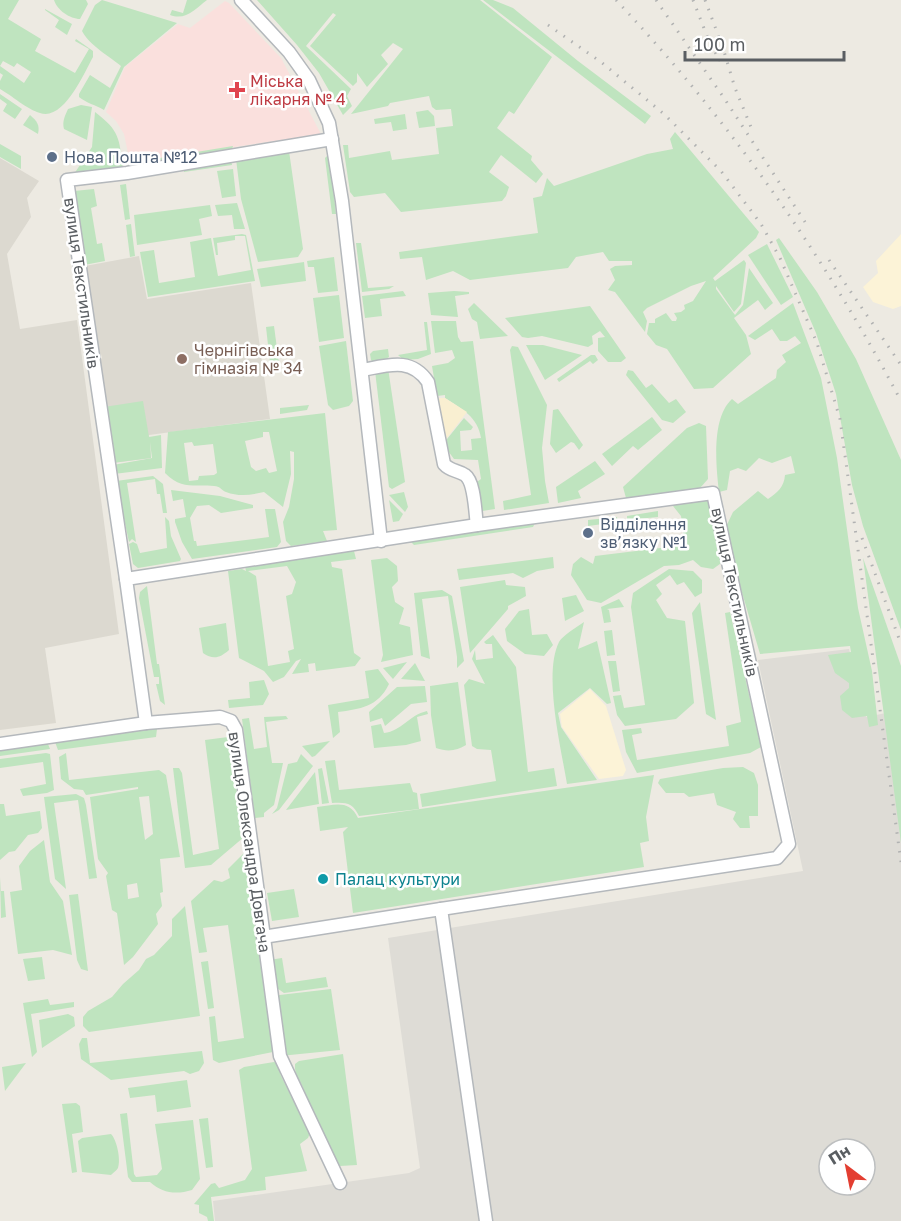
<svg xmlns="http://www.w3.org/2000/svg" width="901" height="1221" font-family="'Golos Text',sans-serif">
	<rect width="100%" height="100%" fill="#edeae2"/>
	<!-- commercial -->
	<g fill="#fcf3d7">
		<path d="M901 234V306L893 309 873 302 863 287 878 273 876 261Z"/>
		<path d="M590 689 606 706 626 770 623 776 599 779 562 727 560 714Z"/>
	</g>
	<!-- industrial -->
	<path fill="#dedcd6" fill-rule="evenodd" d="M849 649 866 717 901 710V1221H215L213 1201 409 1173 420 1168 388 938 803 871 758 660ZM829 1149H865V1185H829Z"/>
	<!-- education -->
	<g fill="#dcd9d0">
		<path d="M0 158 39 181 27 198 31 217 7 254 20 329 77 320 119 634 45 648 56 723 0 730Z"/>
		<path d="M139 256 147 299 251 283 270 419 149 435 151 458 112 463 98 361 102 358 101 354 97 352 85 266Z"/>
	</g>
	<!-- medical -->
	<path fill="#fae0dd" d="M225 1 229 3 281 58 321 134 135 162 129 158 124 134 116 121 106 112 125 67 178 24 190 28Z"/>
	<!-- green -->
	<g fill="#bfe4bf" fill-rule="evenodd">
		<path d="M0 0H19L8 19 41 39 35 51 75 73 89 49 75 41 76 39 93 51V57C84 73 64 121 40 113 28 110 11 95 0 89V81L3 75 0 73ZM3 61 14 67 17 63 31 72 24 83 0 66Z"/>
		<path d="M54 0H86L88 4 80 19C70 19 57 10 54 0Z"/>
		<path d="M102 0 177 23 124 67 104 110C96 105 86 103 79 97V94L90 75 110 88 121 66C109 56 89 45 82 31L95 5Z"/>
		<path d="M187 0H207C195 9 186 21 170 15L172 10 183 13Z"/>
		<path d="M257 0H480L552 57 514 114 509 111 497 128 532 156 531 160 543 174 536 183 501 155 489 172 509 187 506 196 502 201 401 212 385 193 354 197 350 192 343 145H348L349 158 390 151 392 160 439 154 436 128 453 126 451 109 436 110 432 107 429 96 390 103 388 106 351 114 403 49 393 43 381 55 388 64 367 87 357 73V82L353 86 310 46 336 15 333 13 306 46 351 89 347 96 352 106 343 115 319 73 297 45Z"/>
		<path d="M483 0H493L513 8 578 61 651 116 645 124Z"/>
		<path d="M45 9 72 24 67 35 55 27 59 20 45 10Z"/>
		<path d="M0 94 22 109 15 119 3 111 7 104 0 99Z"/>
		<path d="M81 105 92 107 87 140 64 129C62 121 65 116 68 109Z"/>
		<path d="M428 110 434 116 435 126 419 128 416 112Z"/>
		<path d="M95 112C120 131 119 138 123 168L74 174 92 147Z"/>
		<path d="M405 114 407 129 393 131 391 122 375 124 374 119Z"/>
		<path d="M30 115C37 121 40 125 38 134L23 125Z"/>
		<path d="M675 132 759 232 756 238 713 278 715 281 744 260 746 263 741 304 734 312 716 286V289L735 315 743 305 749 268 773 303 765 310 758 300 734 318 746 335 751 354 713 388 694 389 667 349 656 345 647 334 649 323H655V319L666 313 672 321H676L677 318 674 313 681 312 685 309 684 305 693 301 706 281 691 286 647 308 643 312 647 321 645 332 615 292 608 290 615 280 610 269 615 266 632 265V261H609L603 252 576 257 568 268 470 280 453 271 426 280 422 257 400 259 399 252 538 233 533 198 542 196 547 178 554 186 647 154 673 149 670 139Z"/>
		<path d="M0 144 21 156V169L0 157Z"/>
		<path d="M233 146 231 152 130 167 129 158 135 162Z"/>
		<path d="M289 151 303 249 298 257 258 262 241 199 236 159Z"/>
		<path d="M327 156 330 157 336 214H332L325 158Z"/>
		<path d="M231 160 232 165 184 172 183 168Z"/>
		<path d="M233 169 236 196 222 198 217 171Z"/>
		<path d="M126 184 130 219 125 220 120 185Z"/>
		<path d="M94 189 97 206 91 208 97 244 102 243 105 261 84 265 74 191Z"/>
		<path d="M237 203 245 229H234L232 215 218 216 215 205Z"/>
		<path d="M210 205 212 216 199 219 202 235 137 245 134 215Z"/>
		<path d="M131 224 135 256 130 257 126 225Z"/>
		<path d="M242 234 246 235 255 281 148 297 140 252 154 250 159 283 195 277 190 242 211 238 218 276 251 270 245 236H235V240L217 243 218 255H216L213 238Z"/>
		<path d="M779 238 817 292 856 359 901 460V630L863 526 852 485 836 394 816 333 776 240Z"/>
		<path d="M356 243H361L368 288 394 286 389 289 362 292Z"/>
		<path d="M767 244 793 297 781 305 748 255Z"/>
		<path d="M334 257 338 291 318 293 314 267H308L307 261Z"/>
		<path d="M304 262 306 281 261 287 257 269Z"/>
		<path d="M403 291 406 296 380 299 382 316 365 318 362 296Z"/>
		<path d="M454 291 469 292V294L455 296 458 317 431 315 428 293Z"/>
		<path d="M339 295 344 338 319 342 313 298Z"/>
		<path d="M474 303 508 336 480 339 477 322 472 319 468 309Z"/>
		<path d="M793 303 821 378 837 458 858 608 872 671 878 725 869 727 867 716 852 718 842 710 840 696 849 688V683L835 673 828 655 851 652 850 646 760 654 724 531 733 512 758 491 768 499C778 492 784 487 785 475L795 473 791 456 772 463 759 458 746 471 738 468 730 471 727 490 719 492C716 466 711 418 732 399L738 404 776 378 777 370 786 362 782 355 801 343 795 336 787 341H780L772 329 755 340 748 336Z"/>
		<path d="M590 306 626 358 621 362H608L598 351V338L605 337 600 331 592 336 593 344 588 347 542 336 528 338 522 337 505 318Z"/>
		<path d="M431 321H456L458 337 461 342 473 341 495 509 482 511 474 484 481 479 478 460 454 459 443 444 464 418 473 427 471 430 460 431 461 451 472 450 471 439 481 438C478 417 462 409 445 398V395L437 396 432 366 448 363 455 358 452 350 435 353Z"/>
		<path d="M424 322H427L431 354 418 359 404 360 398 355 427 350Z"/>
		<path d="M274 326 280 371 271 372 266 327Z"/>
		<path d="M346 341 353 401 349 406 333 410 328 405 319 346Z"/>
		<path d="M526 345H543L582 355 545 380Z"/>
		<path d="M512 346 518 347 547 405 542 448 545 481 549 503 504 510 503 501 531 495 510 350Z"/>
		<path d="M388 349 389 357 383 361 374 363 371 360 370 354 373 351Z"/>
		<path d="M591 355H595L598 360 593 364 590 361 559 382 557 379Z"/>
		<path d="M388 368 405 482 392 489 389 487 375 371Z"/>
		<path d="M628 370 633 371 646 388 652 384 669 403 676 399 686 412 673 423 662 420 626 375Z"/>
		<path d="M143 401 149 437 161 435 162 468 114 474 113 465 152 458 150 442 151 458 112 463 104 407Z"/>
		<path d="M309 405 307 410 280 414V408Z"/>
		<path d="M558 409 583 445 579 450 574 443 571 442 556 453 550 444 553 410Z"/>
		<path d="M325 413 337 530 323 531 327 541 291 546 286 541 283 522 289 507 294 479V452L290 451 291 474 283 507 264 492C251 495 239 497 226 492 221 490 220 486 214 486 193 484 182 490 165 473L168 432ZM263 432H269L277 471 269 473 266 468 256 471 251 467 245 441 263 437ZM192 442 194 446 213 444 217 473 214 475 199 476 198 480 189 481 184 443Z"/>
		<path d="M652 417 662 430 638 450 633 446 612 466 602 454Z"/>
		<path d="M699 423 706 426 708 479 700 488 626 498 623 487 687 428Z"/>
		<path d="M595 461 605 474 578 491 581 498 558 503 556 487Z"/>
		<path d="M153 476 163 484 167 513H163L160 494H157L155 479 127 483 136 542 132 539 129 542 116 481Z"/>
		<path d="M171 490 220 496 253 505V508L221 513 209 505 197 506 190 518 194 541H196L197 546 269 537 265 509H275L281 542 277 547 192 559 182 542 175 522V519L186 517 183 499 173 501Z"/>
		<path d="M404 492 408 507 405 512 389 495Z"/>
		<path d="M389 500 403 514 399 521 393 522Z"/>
		<path d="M681 500H709L724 561 713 569 701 567 693 560 679 565 664 566 601 603 587 600 571 575 573 564 581 557 593 564 595 556 685 545 681 516 673 506Z"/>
		<path d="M658 511V517L627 520V516Z"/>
		<path d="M165 517 169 521 171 536 181 559 180 561 138 568 133 564 129 544 133 542 137 544 140 553 167 548Z"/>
		<path d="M617 517 618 522 588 526V520Z"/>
		<path d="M532 520 535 523 533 527 414 545 411 542 414 539Z"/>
		<path d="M354 551 356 559 331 562 332 567 342 569 354 653 361 658 355 666 316 671 315 663 308 664 309 672 292 674 301 659 296 661 284 677 273 682 264 671 239 658 228 571 242 569 246 571 245 566ZM287 566 296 582 292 594 286 596 294 649 288 651 290 662 268 666 256 576 248 571Z"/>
		<path d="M553 557 554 568 537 571 523 578 513 573 459 580 457 569Z"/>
		<path d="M387 558 397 566 398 581 392 587 395 602 404 608 399 624 410 627 413 655 381 662 383 655 371 560Z"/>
		<path d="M863 558 901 666V843Z"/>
		<path d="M669 569 693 571 702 580V593L695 597 684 582 677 585 670 575 656 585 662 594 656 600 667 618 685 621 694 703 676 719 625 726 617 715 613 696 621 695 624 708 645 705 631 607 633 593Z"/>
		<path d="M505 580 506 585 525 587 526 596 508 606V609L470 653 460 587Z"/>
		<path d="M147 586 157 664H159L165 705 160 701 156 684H159V677H154L139 598 140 592Z"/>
		<path d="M442 590 452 596 464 661 457 668V657L448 596 422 599 430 659 421 656 414 593Z"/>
		<path d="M576 595 584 611 565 621 562 598Z"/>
		<path d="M619 599 624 607 607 609 609 610 611 622 604 623 601 607Z"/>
		<path d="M700 602 716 720 706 714 692 613Z"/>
		<path d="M529 609 532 635 547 634 553 645 544 656 525 654 507 641 505 629 519 611Z"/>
		<path d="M730 612 761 747 750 753 637 773 626 752 622 730 641 728 642 733 632 735 637 760 729 746 726 726 741 722 725 613Z"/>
		<path d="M584 622 578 649 597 641 611 703 607 704 590 688 558 713 561 727 597 780 567 784C561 748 543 674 559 642 563 635 577 627 584 622Z"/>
		<path d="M226 623 229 650C220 658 213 660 203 653L199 628Z"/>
		<path d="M612 630 615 655 607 656 604 631Z"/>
		<path d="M493 635 516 667 528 772 554 768 557 786 422 807 420 794 496 781 491 750 477 749 472 746 464 685 469 679 485 684 472 659 475 650 476 660 493 658 492 644H486L484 642Z"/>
		<path d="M608 661H616L620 691 613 692Z"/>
		<path d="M407 662 393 679 383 668Z"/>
		<path d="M415 663 425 681 401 679Z"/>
		<path d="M378 669 389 684C378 707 360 709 338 712L340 732 333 738 328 705 369 698 365 671Z"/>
		<path d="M264 680 269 694 263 705 229 708 228 700 250 698 249 682Z"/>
		<path d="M458 682 466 745C457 751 447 752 436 748L431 715 430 686Z"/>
		<path d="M425 686 427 702 411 704 385 726 382 718 370 722 369 712 397 687Z"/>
		<path d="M427 711 428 714 417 717 421 741 406 745 374 748 371 726 381 724 384 733C402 731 409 715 427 711Z"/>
		<path d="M286 716 288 719 266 722 272 763H283L274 805 264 813V817L255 818 242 719 249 718 254 749 267 747 264 717Z"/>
		<path d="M153 726 157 729 156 737 58 750 55 742Z"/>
		<path d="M228 737 244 837 211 865 185 868 173 768H179L182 773 193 855 219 849 205 740Z"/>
		<path d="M45 741 48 744 50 749 0 756V748Z"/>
		<path d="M330 741 315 756 312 757 302 746Z"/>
		<path d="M46 753 50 754 54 790 47 793 23 796 20 789 46 784 43 762 0 768V759Z"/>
		<path d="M66 753 69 780 159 770 166 775 180 857 160 859 163 892 160 893 162 906 156 914 158 924 133 957 124 965 117 913 112 910 106 876 108 873 98 859 90 797 138 789V787L86 795 83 790 74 789 61 779 59 757ZM149 796 153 834 145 840 139 797ZM137 883 139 897 128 899 127 885Z"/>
		<path d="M301 754 313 766 279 810 272 814 277 808 288 764 297 762Z"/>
		<path d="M335 760 339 790 410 783 413 792 417 793 419 809 359 816C353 803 346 802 332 803L325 761Z"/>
		<path d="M743 767 754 773 758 785V816H749L750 828H740L733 819 736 812 717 805 714 793 689 797 684 793H666L658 783 660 779 723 768Z"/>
		<path d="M322 768 329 803 322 804 318 769Z"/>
		<path d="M315 772 319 804 286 810Z"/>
		<path d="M654 775 646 817 649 841 640 843 644 867 353 913 343 832 348 827 320 831 317 807C335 805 349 799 358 818Z"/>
		<path d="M76 794 84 798 86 805 97 878 89 879 78 800 54 803 66 889 55 879 44 797Z"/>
		<path d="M0 804H4L6 816 40 811 42 828 38 833 28 835 15 851 9 852 0 860Z"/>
		<path d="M44 840 50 882 63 901 72 955 53 950 18 954 10 892 22 890 19 866 30 851Z"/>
		<path d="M244 853 250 865 247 871 273 1052 219 1063 213 1060 209 1017 215 1016 218 1042 244 1038 228 925 203 928 207 952 199 953 191 901 214 880 222 882 230 878 228 869Z"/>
		<path d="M0 877 1 891H4L6 917 1 918Z"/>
		<path d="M294 889 299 917 272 921 267 893Z"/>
		<path d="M78 894 88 971 81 969 77 960 69 895Z"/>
		<path d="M185 906 200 1016 89 1032 83 1026V1017L88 1011 112 997 123 984 139 970 146 959 154 955 172 936V919Z"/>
		<path d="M42 957 45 979 28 981 23 959Z"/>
		<path d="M282 958 286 983 326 977 328 987 284 993 274 986 269 960Z"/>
		<path d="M208 961 214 1008 208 1009 201 962Z"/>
		<path d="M331 989 340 1050 280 1056 271 996Z"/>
		<path d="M48 999 50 1005 74 1002V1007L31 1014 37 1052 32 1057 23 1003Z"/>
		<path d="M68 1014 74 1017 75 1026 42 1048 39 1020Z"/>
		<path d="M82 1038H87L90 1063 202 1051 204 1063 199 1071 190 1074 184 1071 111 1080 81 1059 79 1044Z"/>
		<path d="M343 1054 357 1165 340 1166C322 1143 315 1117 304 1090 301 1080 294 1076 295 1064L299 1061Z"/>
		<path d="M274 1062 277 1063 281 1076 310 1133 308 1138 300 1144 307 1171 265 1177 266 1190 211 1197 214 1221H208L207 1217 199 1213V1205L194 1204 211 1184 215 1183 219 1188 245 1180 252 1169 239 1070 244 1067Z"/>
		<path d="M26 1063 5 1091 2 1067Z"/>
		<path d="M187 1080 191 1107 157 1112 155 1095 130 1098 128 1088Z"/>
		<path d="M76 1103 80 1106 83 1132 72 1134 77 1172 72 1173 62 1104Z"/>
		<path d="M127 1113 134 1174 136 1177 157 1175 162 1169 155 1124 193 1120 200 1179 192 1190C176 1195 162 1193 150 1182H132L128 1177 120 1114Z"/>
		<path d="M208 1118 213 1167 206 1168 199 1119Z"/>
		<path d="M111 1134C117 1140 121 1160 118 1168 116 1171 114 1172 111 1175L82 1172 78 1141 82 1138Z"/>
	</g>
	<!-- sand -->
	<path fill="#f9efd1" d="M438 398H445L467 412 443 443Z"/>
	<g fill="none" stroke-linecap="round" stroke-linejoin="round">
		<!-- minor casing -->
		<g stroke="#b4b8bc" stroke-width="15">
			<g id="minor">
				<path d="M241 0 289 52 309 80 329 123 342 201 381 541"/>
				<path d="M362 370C389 365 411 357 428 382L444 464C450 471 457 470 465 475 475 482 475 513 477 525"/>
				<path d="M126 579 67 180 127 173 332 139"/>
				<path d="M146 723 126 579 477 525 713 493 789 844 777 858 441 909"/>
				<path d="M0 744 146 723 220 717 231 721 236 730 280 1056 340 1183"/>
				<path d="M263 937 441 909 486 1221"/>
			</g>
		</g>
		<!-- minor -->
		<use href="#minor" stroke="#fff" stroke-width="12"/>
		<!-- rail -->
		<g stroke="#b1b2b2" stroke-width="3" stroke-dasharray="1.5 8" stroke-linecap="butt">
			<path d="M616 0C729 120 824 255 901 401"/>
			<path d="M656 0 724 98 805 222"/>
			<path d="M693 0 709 41 720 61"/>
			<path d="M705 0 723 48 735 88 753 132"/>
			<path d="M548 25 601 62 664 114 721 171 761 224 780 258 817 343 840 419 901 862"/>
			<path d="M829 260 901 365"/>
			<path d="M862 538 901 644"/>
		</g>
	</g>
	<!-- markers -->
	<path fill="#e0444e" stroke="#fff" stroke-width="2" d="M234 81h6v6h6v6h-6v6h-6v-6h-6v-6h6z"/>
	<g fill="#5c6f8a" stroke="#fff" stroke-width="2">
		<circle cx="52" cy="157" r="6"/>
		<circle cx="588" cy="533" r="6"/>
	</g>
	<circle fill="#8d6e63" stroke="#fff" stroke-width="2" cx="182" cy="359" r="6"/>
	<circle fill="#0f9aa8" stroke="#fff" stroke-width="2" cx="323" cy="879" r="6"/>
	<g text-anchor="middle" stroke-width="5" stroke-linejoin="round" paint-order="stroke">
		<!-- health labels -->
		<g font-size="16" fill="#be3a42" stroke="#fff" text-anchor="start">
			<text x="250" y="87">Міська<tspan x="250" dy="18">лікарня № 4</tspan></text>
		</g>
		<!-- service labels -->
		<g font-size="16" fill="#4e5e75" stroke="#fff" text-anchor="start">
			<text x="64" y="163">Нова Пошта №12</text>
			<text x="600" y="530">Відділення<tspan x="600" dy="18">зв’язку №1</tspan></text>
		</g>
		<!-- street labels -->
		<g font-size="16" fill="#5a5e62" stroke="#fff">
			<text transform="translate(82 283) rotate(82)" y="6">вулиця Текстильників</text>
			<text transform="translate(735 592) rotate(78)" y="6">вулиця Текстильників</text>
			<text transform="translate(250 842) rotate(82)" y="6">вулиця Олександра Довгача</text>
		</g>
		<!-- education labels -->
		<g font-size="16" fill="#785e54" stroke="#fff" text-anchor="start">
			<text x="194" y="356">Чернігівська<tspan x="194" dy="18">гімназія № 34</tspan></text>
		</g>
		<!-- culture labels -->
		<g font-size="16" fill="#0d838f" stroke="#fff" text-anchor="start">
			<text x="335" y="885">Палац культури</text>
		</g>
	</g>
	<!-- north arrow -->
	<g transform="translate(847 1167) rotate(328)"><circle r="28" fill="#ffffff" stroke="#bdbfc0" stroke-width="1.5"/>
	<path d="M0-4.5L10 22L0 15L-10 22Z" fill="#e33e31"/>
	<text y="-9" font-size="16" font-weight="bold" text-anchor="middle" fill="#5a5e62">Пн</text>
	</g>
	<!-- scale -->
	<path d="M685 51v9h159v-9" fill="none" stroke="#5a5e62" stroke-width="3"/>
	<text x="694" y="51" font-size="18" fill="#5a5e62" stroke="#ffffff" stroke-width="4.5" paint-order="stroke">100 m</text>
</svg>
